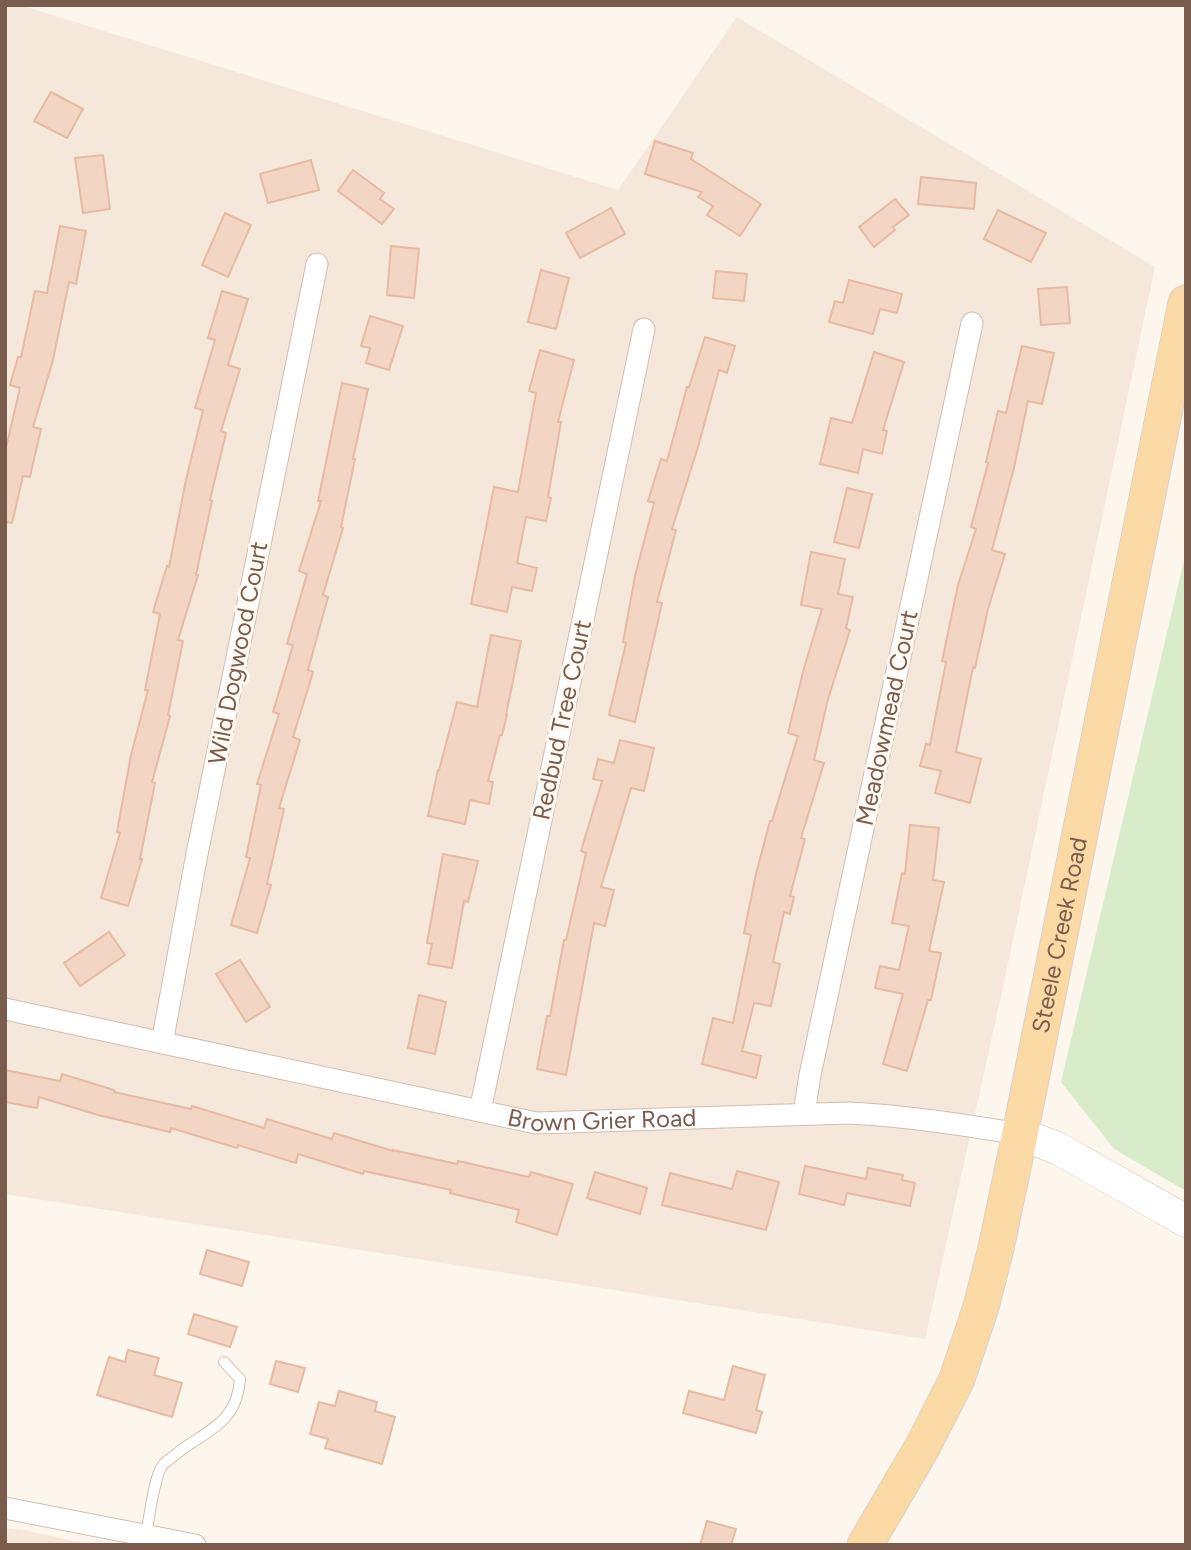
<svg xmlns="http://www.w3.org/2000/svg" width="1191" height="1550" font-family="Figtree,sans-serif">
	<rect width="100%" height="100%" fill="#fdf6ec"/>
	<!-- residential -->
	<g fill="#f5e8da">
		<path d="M5 5H20L618 190 737 17 1155 267 1005 978 925 1339 5 1194Z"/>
		<path d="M5 1528 29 1531 92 1545H5Z"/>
	</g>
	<!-- green -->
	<path fill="#d8ecc9" d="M1186 552V1191L1114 1149 1061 1082Z"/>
	<!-- building -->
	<g fill="#f3d5c3" stroke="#e6bba3" stroke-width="2">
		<path d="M51 92 83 109 67 138 34 121Z"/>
		<path d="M655 141 693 153 691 159 761 204 740 236 707 215 713 206 698 197 702 192 645 174Z"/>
		<path d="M103 155 110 209 83 213 75 158Z"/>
		<path d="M311 160 319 190 268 203 260 174Z"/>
		<path d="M353 170 384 193 380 199 394 209 382 224 338 191Z"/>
		<path d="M921 177 976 183 974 209 918 204Z"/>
		<path d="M895 199 909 215 893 227 895 230 874 247 859 227Z"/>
		<path d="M611 208 625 234 580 258 566 233Z"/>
		<path d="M998 210 1046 233 1031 262 984 239Z"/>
		<path d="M225 213 251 225 228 277 202 265Z"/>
		<path d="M60 226 86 231 76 284 69 282 53 360 33 427 41 429 30 477 23 476 12 523 5 522V452L20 388 10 385 18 357H21L35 291 47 293Z"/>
		<path d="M391 246 419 249 414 298 387 295Z"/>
		<path d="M541 270 569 278 556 329 528 322Z"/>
		<path d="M716 271 747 274 744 301 713 298Z"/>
		<path d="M849 280 902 294 897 313 880 309 873 334 829 322 835 301 843 303Z"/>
		<path d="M1067 287 1070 323 1041 325 1038 289Z"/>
		<path d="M222 291 248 299 228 365 240 369 221 431 226 433 210 500 212 501 196 575H198L178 640 183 641 168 715 170 716 152 782 155 783 140 859H142L128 906 101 898 120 833 117 832 131 755 148 690H145L160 614 153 612 167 566 169 567 186 480 203 410 195 408 215 340 208 338Z"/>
		<path d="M370 316 403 326 389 370 366 363 370 348 361 346Z"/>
		<path d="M705 337 735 346 727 373 719 370 698 447 672 529 676 530 657 602 662 603 635 722 609 715 626 643 623 642 635 576 654 503 648 501 661 459 667 461 687 387H689Z"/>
		<path d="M1022 346 1054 353 1042 404 1028 401 1014 468 992 550 1005 554 988 609 975 668 973 667 956 752 981 759 970 803 935 793 941 771 920 766 926 744 930 745 946 662 942 661 958 585 976 529 971 527 988 463 986 462 998 411 1006 413Z"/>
		<path d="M540 350 574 360 558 422H561L548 497 551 498 546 521 526 517 517 563 537 568 532 591 512 587 507 612 471 604 494 487 518 492 536 393 529 391Z"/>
		<path d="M874 352 904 362 883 430 887 431 882 454 863 449 858 473 820 464 831 418 852 423Z"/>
		<path d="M342 383 368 389 353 459H355L341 527 343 528 323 595 328 597 308 670 313 672 293 737 300 740 279 808 284 809 267 884 271 885 257 933 231 925 250 858 246 857 261 785 257 784 279 714 273 712 293 645 287 644 307 574 299 571 321 501H318Z"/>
		<path d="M847 488 872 494 859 548 834 542Z"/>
		<path d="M811 552 845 559 838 594 853 597 846 628 850 630 828 699 814 760 824 763 801 838 805 839 790 896 794 897 790 914 784 912 773 962 780 964 771 1006 754 1003 742 1051 761 1056 756 1078 702 1064 713 1018 733 1023 751 935 744 933 756 874 770 821H772L798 736 788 733 804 668 822 609 801 605Z"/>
		<path d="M491 635 521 641 506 715H507L502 735H500L488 781 493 782 489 804 470 800 465 824 428 816 438 770H439L457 702 477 707Z"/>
		<path d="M620 740 654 748 644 791 631 788 601 887 614 890 605 926 594 923 566 1075 537 1069 547 1016H550L564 940H566L586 853 581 851 602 781 593 779 598 759 614 763Z"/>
		<path d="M910 825 939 828 933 880 944 882 929 951 941 953 931 1000H928L907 1071 883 1064 903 994 875 988 880 966 899 970 909 926 892 923 902 873 905 874Z"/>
		<path d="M443 854 478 861 468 902 464 901 452 968 428 964 432 944 427 943Z"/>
		<path d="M109 932 125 955 80 986 64 963Z"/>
		<path d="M240 960 270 1007 246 1022 216 974Z"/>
		<path d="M419 995 446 1002 435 1054 408 1048Z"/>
		<path d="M5 1070 60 1081 62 1074 114 1090V1092L191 1109 192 1106 264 1128 267 1119 332 1139 334 1133 393 1151V1150L457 1164 458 1161 529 1177 531 1172 573 1184 557 1235 516 1222 519 1210 450 1193 451 1190 364 1171 363 1174 298 1154 296 1163 238 1145 237 1148 171 1128 170 1132 98 1115 39 1097 37 1108 5 1102Z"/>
		<path d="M805 1166 866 1179 868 1168 903 1175 902 1180 915 1183 910 1206 847 1193 844 1205 799 1194Z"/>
		<path d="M737 1171 779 1182 766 1230 662 1205 670 1173 732 1189Z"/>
		<path d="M595 1172 647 1188 640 1214 587 1198Z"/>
		<path d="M207 1250 249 1262 242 1286 200 1274Z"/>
		<path d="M194 1314 237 1327 230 1347 188 1334Z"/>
		<path d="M128 1350 159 1358 154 1375 182 1383 172 1417 97 1395 109 1357 125 1362Z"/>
		<path d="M276 1361 305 1368 298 1392 270 1384Z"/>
		<path d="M733 1366 765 1375 756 1410 762 1412 756 1433 683 1413 689 1391 724 1400Z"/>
		<path d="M339 1391 377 1402 375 1411 395 1417 382 1464 325 1448 328 1439 310 1434 319 1402 335 1406Z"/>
		<path d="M707 1521 736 1529 731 1545H700Z"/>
	</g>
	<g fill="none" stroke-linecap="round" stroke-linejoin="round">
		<!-- service casing -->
		<g stroke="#d1beb0" stroke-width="12">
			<path id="service" d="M146 1535C149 1519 154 1478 162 1466 165 1462 171 1458 175 1455 204 1431 237 1425 240 1379L224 1362"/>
		</g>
		<!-- minor casing -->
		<g stroke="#d1beb0" stroke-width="23">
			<g id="minor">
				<path id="s1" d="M5 1009 536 1123 849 1113C907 1116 964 1125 1020 1134"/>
				<path d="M162 1043 197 854 317 264"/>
				<path d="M480 1111 644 329"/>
				<path d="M804 1113 810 1075 972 323"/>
				<path d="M5 1508 195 1545"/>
			</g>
		</g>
		<!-- secondary casing -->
		<g stroke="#d6c0b0" stroke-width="33">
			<path id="secondary" d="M1020 1134 1057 1148 1186 1221"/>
		</g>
		<!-- primary casing -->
		<g stroke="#dad1cd" stroke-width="37">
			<g id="primary">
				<path id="s2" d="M865 1545 923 1446 957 1379 981 1307 996 1248 1020 1134 1186 303"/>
			</g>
		</g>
		<!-- service -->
		<use href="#service" stroke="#fff" stroke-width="10"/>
		<!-- minor -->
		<use href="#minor" stroke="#fff" stroke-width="21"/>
		<!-- secondary -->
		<use href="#secondary" stroke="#fff" stroke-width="32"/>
		<!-- primary -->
		<use href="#primary" stroke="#fbd9a5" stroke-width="35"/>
	</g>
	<g text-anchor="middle" stroke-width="6" stroke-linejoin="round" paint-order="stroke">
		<!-- street labels -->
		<g font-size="24" fill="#7a5c4d" stroke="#fffaf3">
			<text transform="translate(238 653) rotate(-79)" y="8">Wild Dogwood Court</text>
			<text transform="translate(887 718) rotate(-78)" y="8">Meadowmead Court</text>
			<text transform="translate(562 720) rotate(-78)" y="8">Redbud Tree Court</text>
			<text dy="8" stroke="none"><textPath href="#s2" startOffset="646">Steele Creek Road</textPath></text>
			<text dy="8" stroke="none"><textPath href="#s1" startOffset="609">Brown Grier Road</textPath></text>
		</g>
	</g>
	<!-- border -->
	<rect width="1191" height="1550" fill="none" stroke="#7a5c4d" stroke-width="14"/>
</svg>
